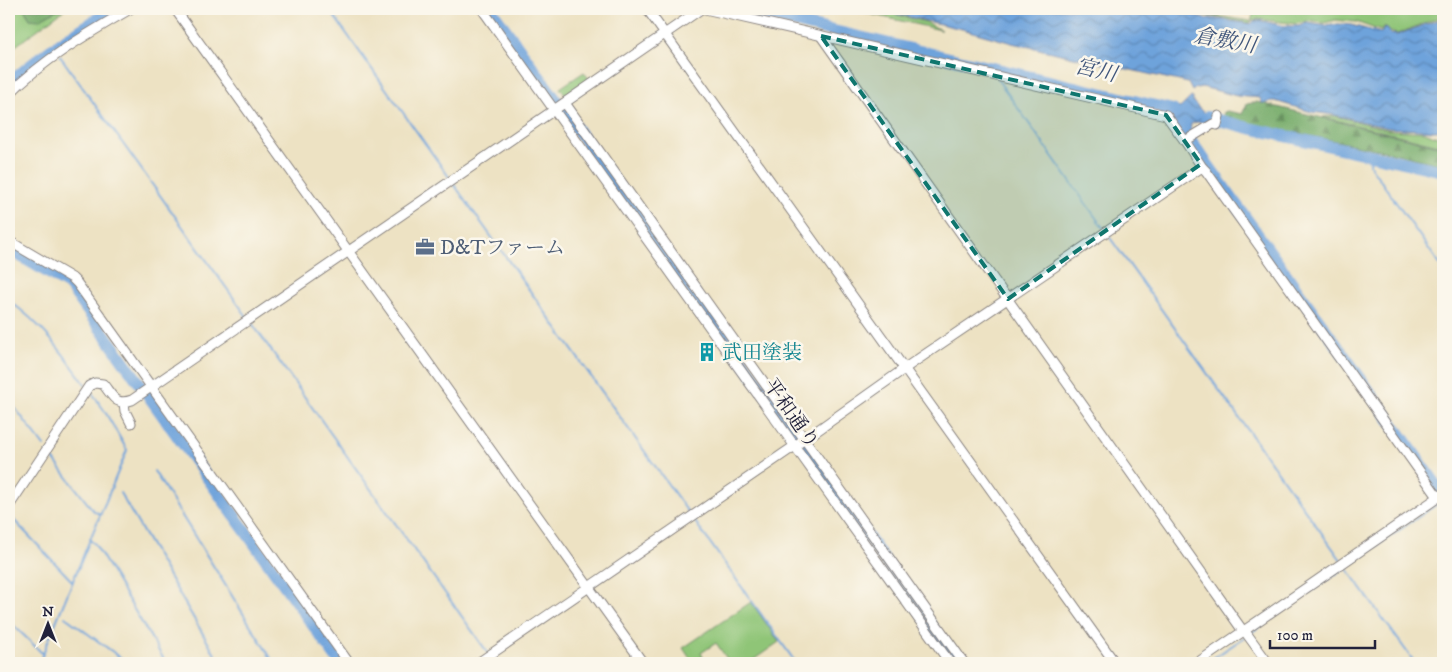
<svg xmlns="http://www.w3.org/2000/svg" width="1452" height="672" font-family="'IM FELL DW Pica','Noto Serif JP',serif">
	<defs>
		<pattern id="forest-firs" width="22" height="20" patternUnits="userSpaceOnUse" patternTransform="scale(1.25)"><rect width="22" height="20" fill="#73aa68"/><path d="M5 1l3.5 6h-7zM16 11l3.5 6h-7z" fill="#5e8a57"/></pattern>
		<pattern id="water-waves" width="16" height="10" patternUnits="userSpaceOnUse" patternTransform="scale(1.25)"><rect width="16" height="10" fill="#6ea3db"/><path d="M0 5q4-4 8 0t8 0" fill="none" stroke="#5a84b3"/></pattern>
	</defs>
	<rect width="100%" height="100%" fill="#fbf7ec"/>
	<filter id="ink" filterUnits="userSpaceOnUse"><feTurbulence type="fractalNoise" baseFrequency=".02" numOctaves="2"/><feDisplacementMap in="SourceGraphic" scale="10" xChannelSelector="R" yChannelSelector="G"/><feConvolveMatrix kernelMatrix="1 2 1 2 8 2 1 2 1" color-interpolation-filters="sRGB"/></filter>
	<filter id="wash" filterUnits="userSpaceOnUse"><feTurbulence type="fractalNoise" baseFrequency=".0096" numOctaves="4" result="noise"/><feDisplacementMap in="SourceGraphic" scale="20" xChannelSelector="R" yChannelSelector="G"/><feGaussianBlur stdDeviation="1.12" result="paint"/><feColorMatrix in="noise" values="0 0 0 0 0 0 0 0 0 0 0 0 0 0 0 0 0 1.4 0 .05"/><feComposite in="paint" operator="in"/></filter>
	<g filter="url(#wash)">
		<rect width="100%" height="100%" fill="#ede2c3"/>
		<!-- grass -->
		<g fill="#8fc577" stroke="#587459">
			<path d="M9 9H24L30 19C47 21 49 9 65 9L9 51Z"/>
			<path d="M847 9H885L888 13 926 22 941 30Z"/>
			<path d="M1176 9H1212V15L1251 21 1255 9H1443V16L1397 34 1390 32 1385 26 1381 31 1356 22 1344 21 1336 20 1324 23 1307 21 1296 24 1258 19 1253 20 1250 23 1209 16H1203Z"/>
			<path d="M584 72 592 83 568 99 560 88Z"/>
			<path d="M1335 116 1390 130 1425 132 1437 137 1443 136V146L1323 117Z"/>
			<path d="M751 602 779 642 749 663H730L716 643 701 653 703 657 693 663 683 648Z"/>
		</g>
		<!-- forest -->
		<g fill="url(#forest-firs)" stroke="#4a6652">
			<path d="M24 9H58L39 20 30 19Z"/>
			<path d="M1257 102 1443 147V165L1389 152 1242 122 1223 116 1224 112 1227 111 1242 114 1247 104Z"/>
		</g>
		<!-- water -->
		<g fill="url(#water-waves)" stroke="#48628b">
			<path d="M885 9H1159L1169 11 1174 10 1205 19 1210 18 1251 24 1254 21 1258 20 1285 26H1299L1307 23 1327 26 1338 24 1351 25 1381 33 1385 27 1390 34 1397 35 1443 18V130L1435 131 1389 128 1335 115 1312 112 1275 101H1271L1267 103H1262L1260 98 1237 96 1202 87 1196 88 1192 91 1188 83 1012 43 962 29 888 12Z"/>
			<path d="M1191 97 1193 98V102L1205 114 1216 116V120C1208 124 1198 120 1191 124L1190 134 1185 138 1155 110 1157 101 1180 108Z"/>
		</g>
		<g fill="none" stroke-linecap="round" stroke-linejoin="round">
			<!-- stream -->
			<g stroke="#6ea3db" stroke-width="2">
				<path d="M329 9 449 177"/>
				<path d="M60 56 248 318"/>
				<path d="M998 80 1104 229"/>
				<path d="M1371 154 1370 164 1371 167 1443 269"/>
				<path d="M453 183 690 515"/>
				<path d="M1108 235 1341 560"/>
				<path d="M9 301C41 323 63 353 85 384"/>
				<path d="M251 322 488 653"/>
				<path d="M9 400 44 446"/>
				<path d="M48 452 88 504 95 512 101 514"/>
				<path d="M154 471 274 663"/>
				<path d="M120 493 220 663"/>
				<path d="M9 515 73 582"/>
				<path d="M693 519 796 663"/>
				<path d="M91 541 95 544 166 663"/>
				<path d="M1345 566 1415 663"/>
				<path d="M65 617 128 663"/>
				<path d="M9 621 43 654"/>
				<path d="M1249 634 1443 500"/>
				<path d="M491 657 495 663"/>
				<path d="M39 663 127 450 104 410 90 390"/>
				<path d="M1206 663 1245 637"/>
			</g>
			<!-- river -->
			<g stroke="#6ea3db" stroke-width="12">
				<path d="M491 9 958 663"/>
				<path d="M739 9 1173 110"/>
				<path d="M9 84C40 55 77 31 114 9"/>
				<path d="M1207 117 1249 128 1443 171"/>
				<path d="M1183 127 1191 141 1443 494"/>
				<path d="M9 249 69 285 340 663"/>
			</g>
		</g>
	</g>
	<g filter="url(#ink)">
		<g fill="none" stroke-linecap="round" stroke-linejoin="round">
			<!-- street casing -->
			<g stroke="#88827f" stroke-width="11">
				<g id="street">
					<path d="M175 9 643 663"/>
					<path d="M482 9 950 663"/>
					<path d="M647 9 1115 663"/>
					<path d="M705 9 1166 115 1185 141"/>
					<path d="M821 36 1243 631"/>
					<path d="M9 94C44 59 87 34 130 9"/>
					<path d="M565 103 964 663"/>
					<path d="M1219 116 1217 125 1213 124 1185 141 1202 167 1206 171 1438 497"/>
					<path d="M9 241 72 278 77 283 349 663"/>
					<path d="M124 403 125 411 131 423"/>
					<path d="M9 506 89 386 95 383 103 384C113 396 115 406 132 400L701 9"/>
					<path d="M1244 630 1268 663"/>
					<path d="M478 663 818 430 911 364 1202 167"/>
					<path d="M1197 663 1443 494"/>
				</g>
			</g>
			<!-- street -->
			<use href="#street" stroke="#fff" stroke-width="9"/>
		</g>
	</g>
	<!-- marked area -->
	<path fill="#0f766e" fill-opacity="0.2" stroke="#0f766e" stroke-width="4" stroke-dasharray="10 6" stroke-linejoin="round" d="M821 36 1166 115 1201 164 1008 299Z"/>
	<!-- icons -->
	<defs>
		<g id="office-bare" transform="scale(1.5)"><path d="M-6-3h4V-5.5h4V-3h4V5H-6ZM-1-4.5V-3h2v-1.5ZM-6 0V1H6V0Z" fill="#5c6f8a" stroke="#fbf7ec" stroke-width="2.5" paint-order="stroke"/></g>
		<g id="building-bare" transform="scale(1.5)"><path d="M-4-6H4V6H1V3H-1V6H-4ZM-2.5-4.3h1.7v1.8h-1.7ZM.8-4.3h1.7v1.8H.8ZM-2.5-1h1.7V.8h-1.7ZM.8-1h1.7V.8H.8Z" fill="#0f9aa8" stroke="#fbf7ec" stroke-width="2.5" paint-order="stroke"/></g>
	</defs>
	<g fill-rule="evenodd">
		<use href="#office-bare" x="425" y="247"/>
		<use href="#building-bare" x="707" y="352"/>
	</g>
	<g text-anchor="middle" stroke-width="5" stroke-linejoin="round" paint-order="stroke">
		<!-- service labels -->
		<g font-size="20" fill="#4e5e75" stroke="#fbf7ec" text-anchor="start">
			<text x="440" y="254">D&amp;Tファーム</text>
		</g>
		<!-- culture labels -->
		<g font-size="20" fill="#0d838f" stroke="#fbf7ec" text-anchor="start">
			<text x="722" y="359">武田塗装</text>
		</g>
		<!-- street labels -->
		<g font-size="20" fill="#22223b" stroke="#fbf7ec">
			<text transform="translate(792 413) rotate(55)" y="7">平和通り</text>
		</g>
		<!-- water labels -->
		<g font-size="21" font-style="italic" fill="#40567b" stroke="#fbf7ec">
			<text transform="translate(1225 40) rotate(10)" y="7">倉敷川</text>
			<text transform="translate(1096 70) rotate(13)" y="7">宮川</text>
		</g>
	</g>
	<!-- margin -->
	<rect width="1452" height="672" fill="none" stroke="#fbf7ec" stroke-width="30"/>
	<!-- north arrow -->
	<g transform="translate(48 624)" stroke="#fbf7ec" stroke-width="4" paint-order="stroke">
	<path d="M0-4L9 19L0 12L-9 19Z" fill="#22223b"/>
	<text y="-8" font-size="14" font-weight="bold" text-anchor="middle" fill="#22223b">N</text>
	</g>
	<!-- scale -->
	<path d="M1270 640v8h105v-8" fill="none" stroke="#22223b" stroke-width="2.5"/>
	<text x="1277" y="640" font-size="15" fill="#22223b" stroke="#fbf7ec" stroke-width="4" paint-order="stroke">100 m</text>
</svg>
